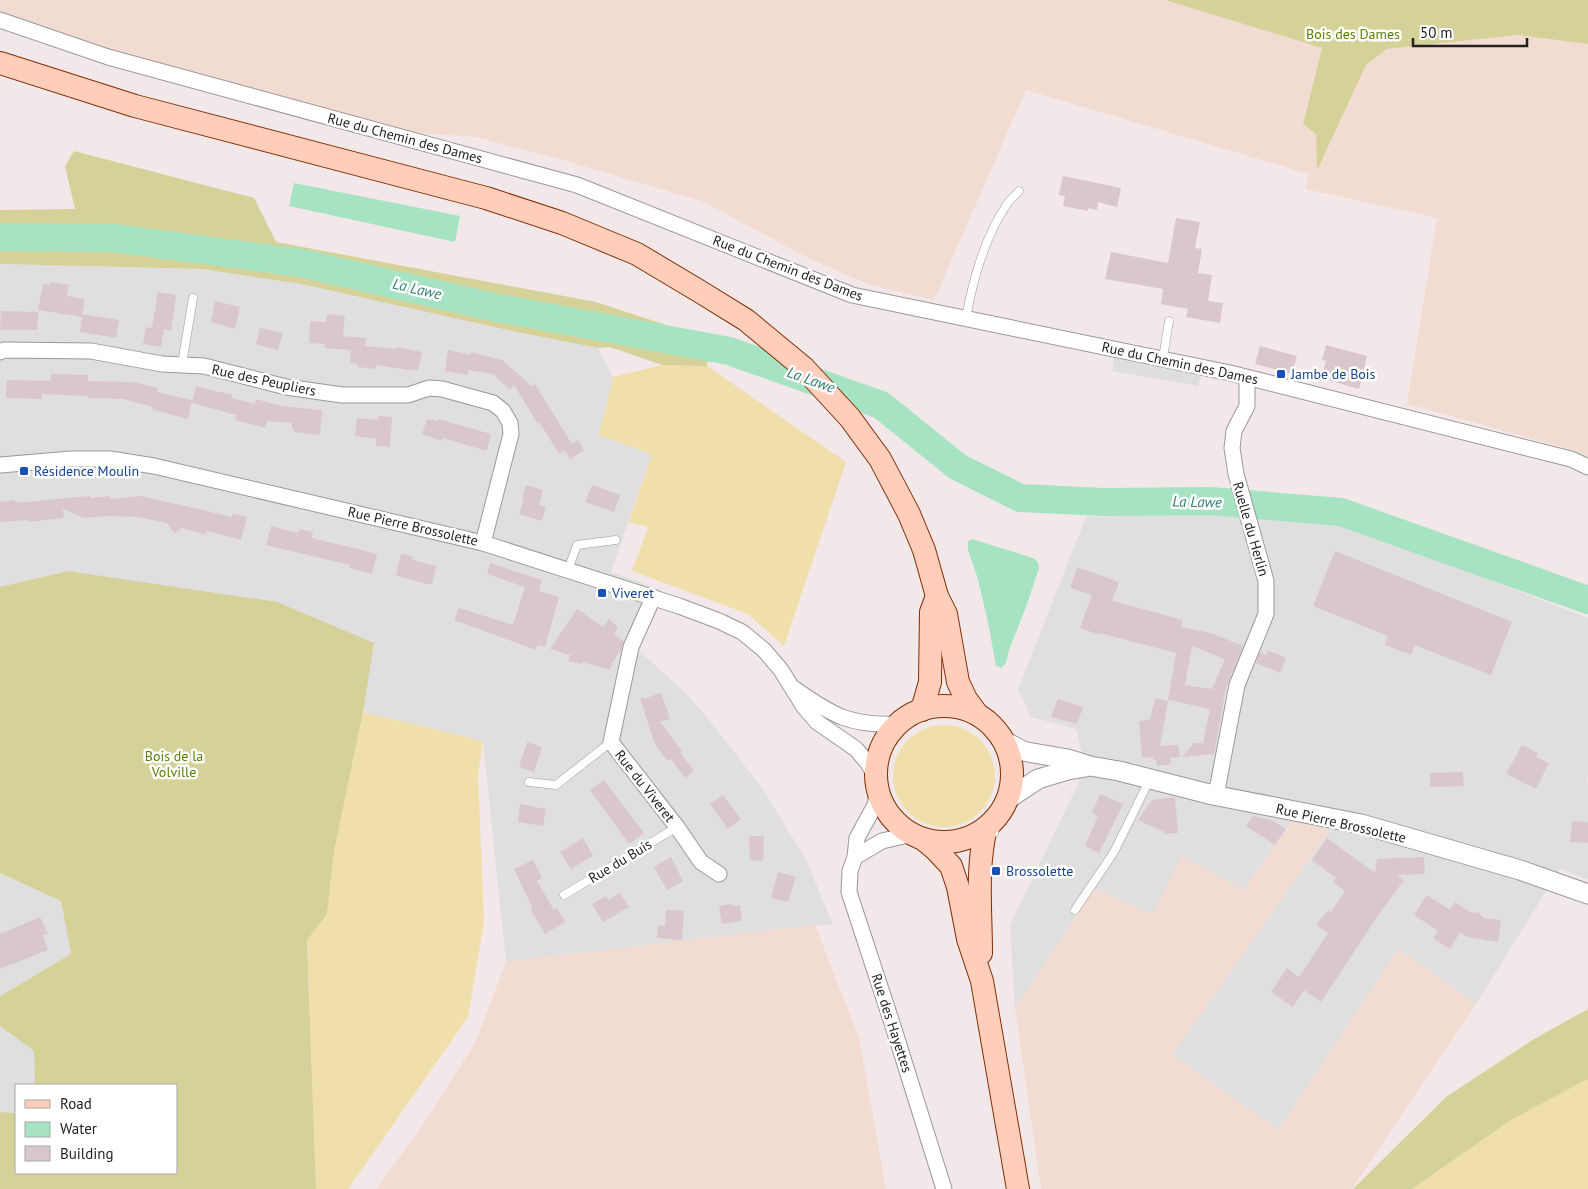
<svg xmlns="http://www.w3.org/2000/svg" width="1588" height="1189" font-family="'PT Sans',sans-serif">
	<rect width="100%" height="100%" fill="#f3e8e9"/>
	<!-- residential -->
	<g fill="#e0dfe0">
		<path d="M0 264 202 269 301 284 517 332 598 348 613 377 599 435 652 454 611 572 662 590 639 651 686 693 715 727 764 791 805 858 833 924 506 962 483 742 363 712 373 643 68 571 0 587Z"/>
		<path d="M1214 511 1335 520 1588 618V775L1586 781 1588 782V880L1560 869 1476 1004 1398 949 1279 1130 1171 1055 1330 830 1292 821 1244 890 1153 915 1095 889 1015 1008 1010 925 1078 784 1083 757 1076 729 1031 717 1018 689 1086 517Z"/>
		<path d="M0 873 61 901 71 955 0 996Z"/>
		<path d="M0 1026 34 1051 35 1085H16V1113L0 1112Z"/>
	</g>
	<!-- farmland -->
	<g fill="#f2dcd2">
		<path d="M0 0H1165L1322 48 1303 123 1316 134 1318 170 1366 65 1387 49 1518 35 1588 44V457L1573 450 1407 404 1437 218 1305 189 1309 174 1026 90 934 300 870 285 806 257 704 202 570 162 476 137 375 130 0 20Z"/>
		<path d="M1292 821 1330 830 1172 1055 1279 1130 1398 949 1476 1004 1352 1189H1041L1015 1008 1095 889 1153 914 1182 856 1244 890Z"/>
		<path d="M815 925 859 1037 886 1189H376L421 1128 476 1041 506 962Z"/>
	</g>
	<!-- grass -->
	<g fill="#f0dfab">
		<path d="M662 365 707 366 846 462 784 646 748 614 632 571 648 527 629 522 652 454 599 435 613 377Z"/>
		<path d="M363 712 483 741 478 775 484 922 468 1017 348 1189H316L307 939 327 914 334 851Z"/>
		<circle cx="944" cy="776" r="51"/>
		<path d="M1588 1079V1189H1412L1511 1120Z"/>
	</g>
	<!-- forest -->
	<g fill="#d5d299">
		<path d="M1165 0H1588V44L1518 35 1387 49 1366 65 1317 171 1316 134 1303 124 1322 48Z"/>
		<path d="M74 151 254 198 276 242 596 302 709 339 707 366 662 365 610 347 598 348 517 332 301 284 202 269 0 264V210L75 209 65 166Z"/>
		<path d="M68 571 277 602 374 643 363 712 334 851 327 914 307 940 316 1189H0V1112L16 1113V1173H176V1085H35L34 1051 0 1026V996L71 954 61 901 0 873V587Z"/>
		<path d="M1588 1009V1079L1511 1120 1412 1189H1353L1446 1097 1534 1039Z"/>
	</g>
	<!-- parking -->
	<path fill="#dedede" d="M1114 358 1201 376 1198 386 1112 371Z"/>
	<!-- water -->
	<g fill="#a5e3c2">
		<path d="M294 183 460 216 455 242 289 206Z"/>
		<path d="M972 539 1033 558 1038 562 1039 568 1026 607 1009 650 1006 663 1001 668 996 666 988 622 977 576 968 550V542Z"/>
	</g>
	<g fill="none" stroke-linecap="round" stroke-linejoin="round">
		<!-- river -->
		<path stroke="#a5e3c2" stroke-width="28" d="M0 237 114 238 301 263 493 307 729 351 881 405 958 467 1020 498 1104 502 1211 501 1341 512 1588 600"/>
	</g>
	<!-- building -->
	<g fill="#dac7cd" fill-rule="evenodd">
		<path d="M1063 176 1121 188 1117 207 1098 202 1097 210 1088 208V211L1063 206 1065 196 1059 195Z"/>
		<path d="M1176 218 1200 222 1195 248 1202 249 1198 273 1212 275 1208 301 1223 303 1220 323 1186 317 1188 309 1161 304 1163 289 1105 279 1111 252 1168 263Z"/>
		<path d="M51 282 69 285 67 296 85 299 82 314 119 320 116 338 80 332 82 317 38 310 43 284 50 285Z"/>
		<path d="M158 292 176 295 171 331 164 329 161 347 143 344 146 327 152 328Z"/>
		<path d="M215 301 240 307 235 329 211 322Z"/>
		<path d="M1 311 38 312 37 330H0Z"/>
		<path d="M327 314 345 316 343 336 366 338 365 346 395 349 396 347 422 352 418 370 409 369V370L376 365V369L358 367V364L350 363 351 350 324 348 325 344 309 343 310 321 326 322Z"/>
		<path d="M260 328 283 333 278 350 256 344Z"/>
		<path d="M1326 345 1367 356 1359 389 1321 378 1326 361 1322 360Z"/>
		<path d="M1260 346 1297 356 1292 374 1255 364Z"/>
		<path d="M448 350 471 355V352L502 360 532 386 535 384 572 444 578 440 584 450 570 459 565 451 559 454 540 423 538 424 514 385 510 390 493 374 469 370 467 375 445 371Z"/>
		<path d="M51 374 88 375V381L134 382 158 388 157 392 192 400 188 419 153 410V407L123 399 88 398 87 396 42 394V399L6 398 7 380 51 381Z"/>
		<path d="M196 386 232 395 231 398 255 404 256 399 281 406 322 410 320 435 295 432 292 428V423L267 421 265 428 235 420 236 415 192 403Z"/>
		<path d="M378 416 392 417 390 447 376 446V439L355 436 357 418 378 420Z"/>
		<path d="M427 419 438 421V419L491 434 487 451 443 438 442 441 422 434Z"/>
		<path d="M526 485 543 490 539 505 546 507 542 521 519 514 524 499 522 498Z"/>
		<path d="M592 485 620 495 614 512 585 502Z"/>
		<path d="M90 496V498L110 496V499L141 496 232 517V514L247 517 241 540 207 531 206 535 182 528 174 533 167 523 138 517 106 516 84 518 63 509 64 518 28 522V520L0 522V502L15 500V503Z"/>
		<path d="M271 526 298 533 299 529 313 532 312 538 377 554 372 574 350 568V565L266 545Z"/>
		<path d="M1335 551 1512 622 1491 675 1415 645 1411 655 1385 645 1388 636 1313 606Z"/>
		<path d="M401 554 413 556 412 560 436 566 432 585 396 576Z"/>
		<path d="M490 563 542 580 539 591 559 597 545 647 537 645 536 650 454 620 459 608 513 625 525 587 487 574Z"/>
		<path d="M1077 567 1119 582 1112 601 1183 620 1181 627 1211 633 1243 646 1226 688 1214 754 1182 757 1194 743H1203L1210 709 1168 700 1176 653 1100 633V635L1080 628 1092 595 1070 588ZM1192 646 1225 659 1212 689 1185 685Z"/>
		<path d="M577 609 603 627 609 619 618 627 614 635 624 641 621 650 613 661 610 670 582 662 581 664 568 661 570 655 550 649Z"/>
		<path d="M1268 650 1286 658 1280 673 1256 663 1260 652 1266 655Z"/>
		<path d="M661 693 670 719 660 722 682 751 680 752 694 771 685 778 671 759 667 761 654 742 640 698 642 697 643 699Z"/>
		<path d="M1155 698 1168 701 1160 746 1178 745 1180 757 1170 758 1171 764 1157 766 1156 760H1154L1153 757 1142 758 1139 721 1150 720Z"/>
		<path d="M1058 699 1083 707 1077 724 1051 717Z"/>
		<path d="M527 742 542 747 534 772 519 767Z"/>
		<path d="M1522 745 1538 753 1536 757 1549 763 1536 789 1506 774Z"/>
		<path d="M1463 772 1464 786 1430 787V773Z"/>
		<path d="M604 780 644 833 629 844 590 790Z"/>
		<path d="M1100 794 1123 804 1099 853 1085 846 1098 816 1092 813Z"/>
		<path d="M723 795 741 819 728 829 710 804Z"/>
		<path d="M1175 797 1178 833 1164 834V832L1138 820 1152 800Z"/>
		<path d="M520 804 546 809 543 826 518 822Z"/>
		<path d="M1253 816 1271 820 1286 829 1275 845 1246 826Z"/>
		<path d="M1572 821 1588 822V843L1570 842Z"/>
		<path d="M749 836H764L763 861 750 860Z"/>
		<path d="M583 838 593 856 571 869 560 852Z"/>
		<path d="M1327 838 1375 873 1377 859 1424 857 1425 874 1397 875 1404 880 1379 914 1321 1002 1304 990 1293 1007 1271 992 1287 968 1299 977 1328 933 1316 925 1328 910 1331 912 1345 891 1333 882 1336 878 1312 860Z"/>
		<path d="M671 857 683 881 667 890 654 867Z"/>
		<path d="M533 860 542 878 537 881 554 910 557 908 565 922 545 934 530 908 532 907 514 869Z"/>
		<path d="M778 872 796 877 788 902 771 898Z"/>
		<path d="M620 893 629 907 603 922 592 904 606 896 608 900Z"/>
		<path d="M1427 895 1450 910 1455 902 1471 913 1478 912 1484 918 1501 920 1498 942 1468 937 1460 932 1450 949 1433 938 1438 931 1414 915Z"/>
		<path d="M732 904 733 906 740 905 742 921 722 924 719 906Z"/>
		<path d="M666 910 684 911 682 940 657 938 658 925 665 926Z"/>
		<path d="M40 917 48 934 43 935 48 950 0 969V934Z"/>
	</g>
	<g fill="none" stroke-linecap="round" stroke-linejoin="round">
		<!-- service casing -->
		<g stroke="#999" stroke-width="9">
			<g id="service">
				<path d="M966 319C972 283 985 236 1006 206 1009 200 1015 196 1019 191"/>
				<path d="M1163 358 1169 321"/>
				<path d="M182 364 193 298"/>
				<path d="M568 570 577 545 616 540"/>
				<path d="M529 782 556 785 611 742"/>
				<path d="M994 833 999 815"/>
				<path d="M564 895 677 827"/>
				<path d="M1075 910 1114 852 1150 779"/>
			</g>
		</g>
		<!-- minor casing -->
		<g stroke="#999" stroke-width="17">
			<g id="minor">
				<path d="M0 20 108 57 577 185 852 295 1230 373 1571 459 1588 467"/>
				<path d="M0 352 4 350 91 351 162 364 204 366 286 387 342 395H408L429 388 442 389 493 403 503 411 510 423 511 434 483 543"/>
				<path d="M0 465 71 459H110L154 466 483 543 679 606 719 621 742 632 764 650 781 670 804 707 817 722 856 749 867 762 876 777"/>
				<path d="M653 598 631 647 611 742 677 827 701 862 719 874"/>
				<path d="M795 689C833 716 851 726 898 724"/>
				<path d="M878 790 875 805 857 838 855 857 850 871 849 892 893 1026 944 1189"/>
				<path d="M1213 795 1218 785 1237 685 1266 614V581L1236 474 1232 448 1234 431 1247 406V378"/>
				<path d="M855 857 882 841 913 834"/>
			</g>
		</g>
		<!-- tertiary casing -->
		<g stroke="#999" stroke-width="21">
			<g id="tertiary">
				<path d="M1004 741 1023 751 1033 753 1068 759 1090 766 1119 771 1213 795 1361 824 1520 870 1588 894"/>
				<path d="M1008 799 1038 779 1068 770 1086 767"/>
			</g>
		</g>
		<!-- secondary casing -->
		<g stroke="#822d00" stroke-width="24">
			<g id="secondary">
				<path d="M0 63 135 106 486 198 562 223 637 254 699 291 746 320 804 368 850 418 880 459 909 514 924 550 937 596 946 614 958 682 966 699 977 714"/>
				<circle cx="944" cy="774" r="68"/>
				<path d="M922 710 930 682 931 612 937 596"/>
				<path d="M923 839 935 849 951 866 958 887 968 939 982 981 1018 1189"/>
				<path d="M981 953C981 911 976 869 986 828"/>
			</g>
		</g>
		<!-- service -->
		<use href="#service" stroke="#fff" stroke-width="8"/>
		<!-- minor -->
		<use href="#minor" stroke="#fff" stroke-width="15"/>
		<!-- tertiary -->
		<use href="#tertiary" stroke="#fff" stroke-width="19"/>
		<!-- secondary -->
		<use href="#secondary" stroke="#ffceba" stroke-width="22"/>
	</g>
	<!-- markers -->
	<g fill="#1a4fb4" stroke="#fff" stroke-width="2">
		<rect x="1276" y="369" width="10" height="10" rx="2.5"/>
		<rect x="19" y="466" width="10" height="10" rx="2.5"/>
		<rect x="597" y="588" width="10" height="10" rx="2.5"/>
		<rect x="991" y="866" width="10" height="10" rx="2.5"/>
	</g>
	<g text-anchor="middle" stroke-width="5" stroke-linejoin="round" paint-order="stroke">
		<!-- park labels -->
		<g font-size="14" fill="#588204" stroke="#fff">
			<text x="1353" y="39">Bois des Dames</text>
			<text x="174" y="761">Bois de la<tspan x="174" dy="16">Volville</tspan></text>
		</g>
		<!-- street labels -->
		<g font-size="14" fill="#222" stroke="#fff">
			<text transform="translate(405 138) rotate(15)" y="5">Rue du Chemin des Dames</text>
			<text transform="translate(788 268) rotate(21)" y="5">Rue du Chemin des Dames</text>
			<text transform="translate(1180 363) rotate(12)" y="5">Rue du Chemin des Dames</text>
			<text transform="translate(264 380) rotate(12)" y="5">Rue des Peupliers</text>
			<text transform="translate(413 526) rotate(13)" y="5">Rue Pierre Brossolette</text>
			<text transform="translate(1251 529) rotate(74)" y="5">Ruelle du Herlin</text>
			<text transform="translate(645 786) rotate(52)" y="5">Rue du Viveret</text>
			<text transform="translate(1341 823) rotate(13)" y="5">Rue Pierre Brossolette</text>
			<text transform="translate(620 861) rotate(-31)" y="5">Rue du Buis</text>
			<text transform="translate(892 1023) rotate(72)" y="5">Rue des Hayettes</text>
		</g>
		<!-- transit labels -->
		<g font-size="14" fill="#164399" stroke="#fff" text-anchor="start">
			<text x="1291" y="379">Jambe de Bois</text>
			<text x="34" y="476">Résidence Moulin</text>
			<text x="612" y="598">Viveret</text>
			<text x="1006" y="876">Brossolette</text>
		</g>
		<!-- water labels -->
		<g font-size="15" font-style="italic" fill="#32806c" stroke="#fff">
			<text transform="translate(417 289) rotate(13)" y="5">La Lawe</text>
			<text transform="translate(811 380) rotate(20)" y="5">La Lawe</text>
			<text transform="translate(1197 502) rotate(1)" y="5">La Lawe</text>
		</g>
	</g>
	<!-- legend -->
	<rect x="15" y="1084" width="162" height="90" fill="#ffffff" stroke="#a7a7a7"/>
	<rect x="25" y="1100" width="25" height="8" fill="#ffceba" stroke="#a7a7a7"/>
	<text x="60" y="1109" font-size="15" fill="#222222">Road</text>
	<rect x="25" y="1122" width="25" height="15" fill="#a5e3c2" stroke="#a7a7a7"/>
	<text x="60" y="1134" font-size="15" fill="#222222">Water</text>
	<rect x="25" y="1146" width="25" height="15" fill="#dac7cd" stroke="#a7a7a7"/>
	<text x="60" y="1159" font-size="15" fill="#222222">Building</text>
	<!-- scale -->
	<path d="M1413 38v8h114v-8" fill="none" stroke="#222222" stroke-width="2.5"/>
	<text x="1420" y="38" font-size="15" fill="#222222" stroke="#ffffff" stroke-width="4" paint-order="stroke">50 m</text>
</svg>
